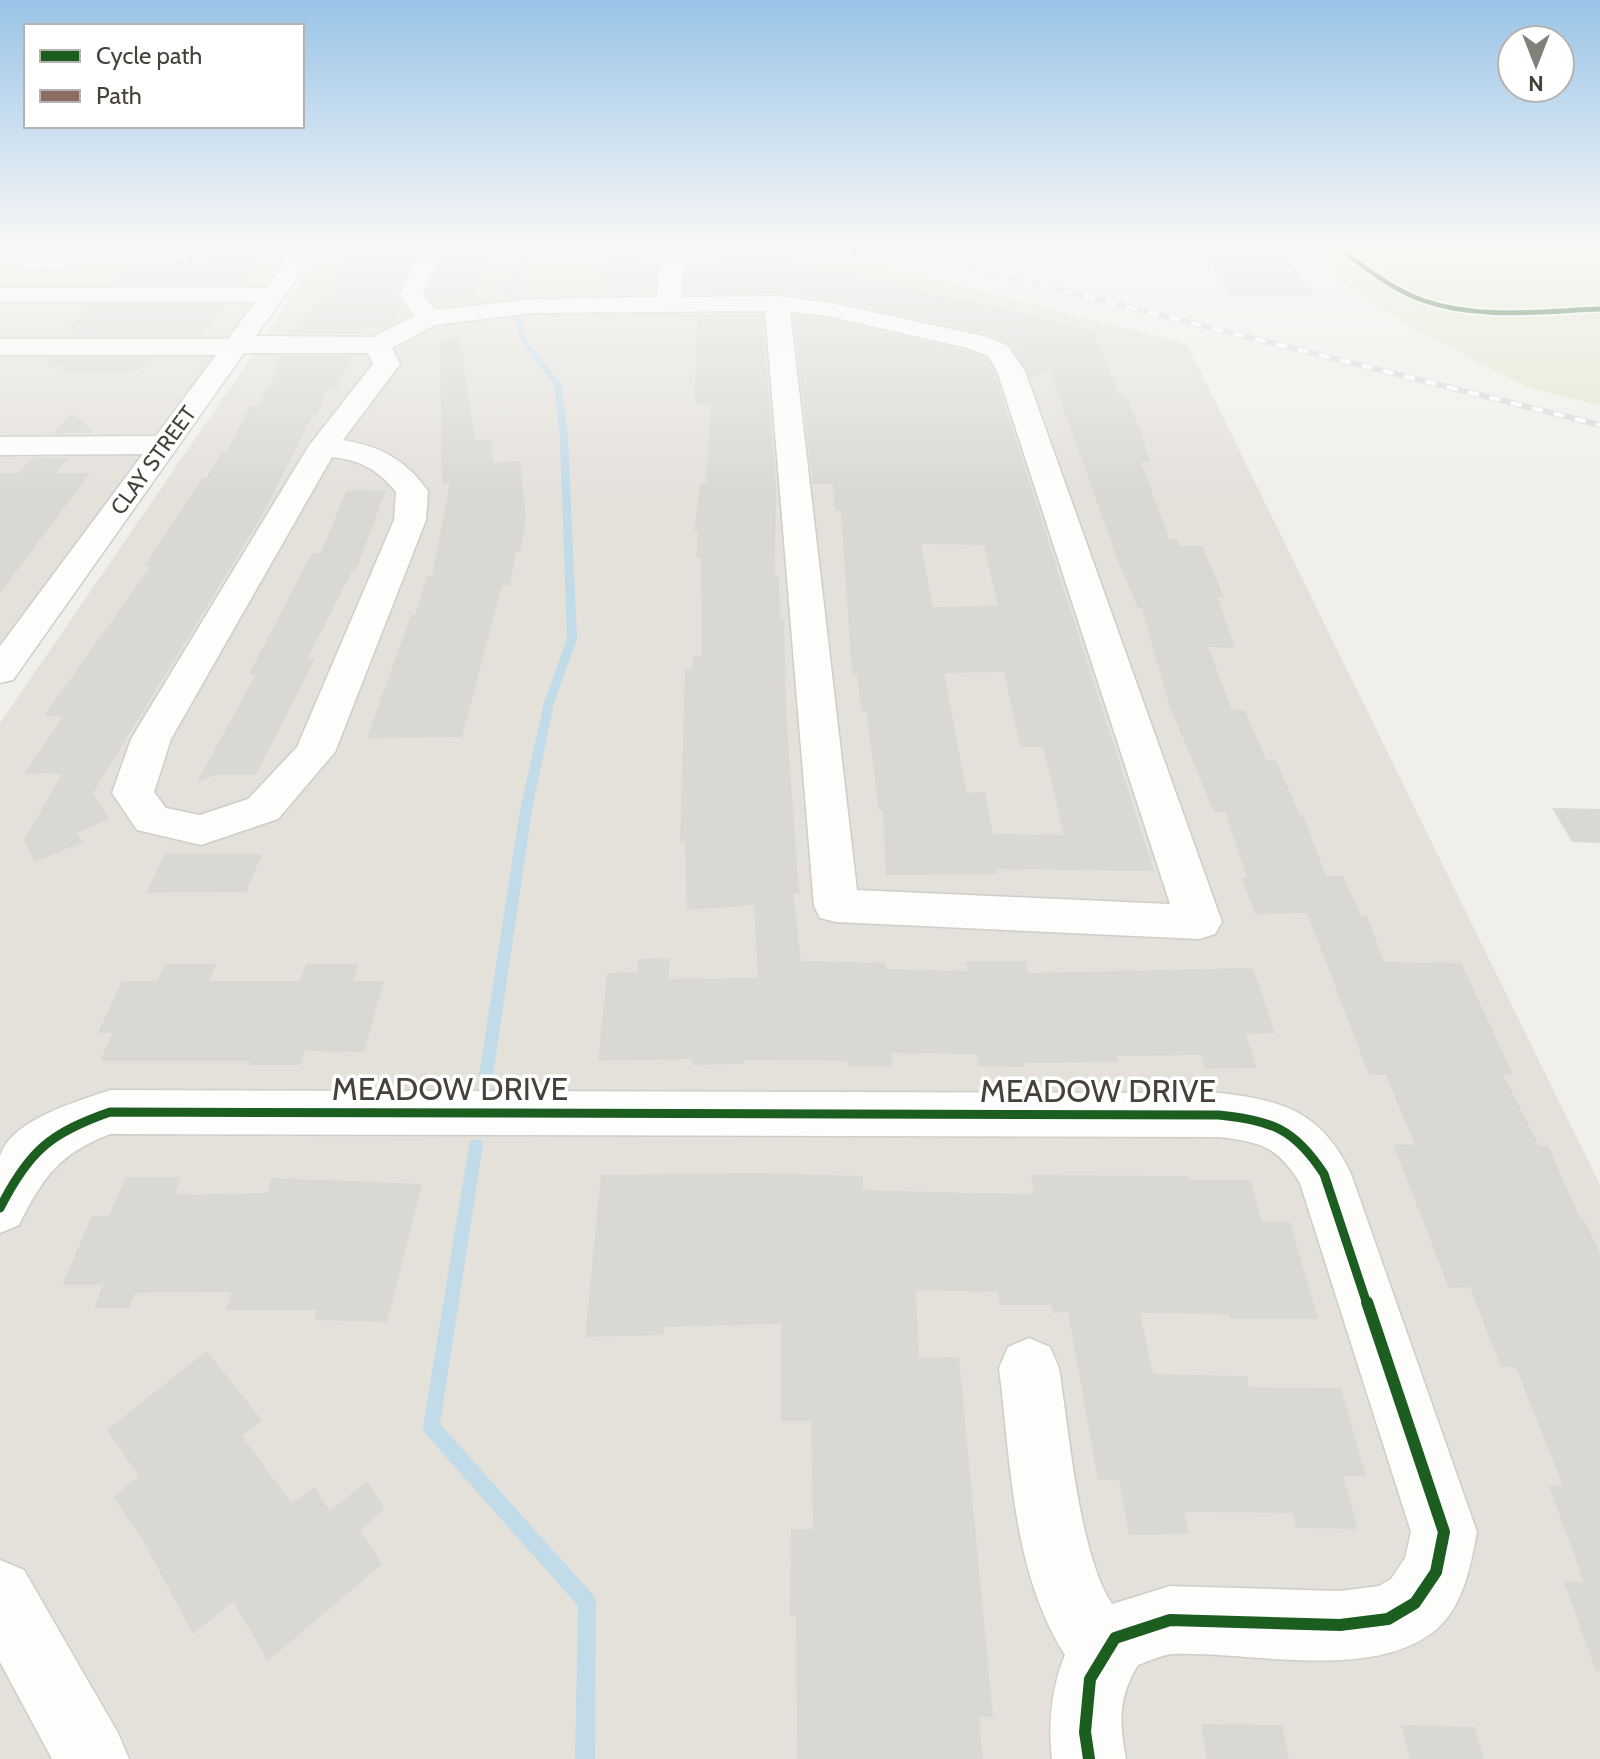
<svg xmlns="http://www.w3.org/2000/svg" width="1600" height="1759" font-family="Cabin,sans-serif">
	<rect width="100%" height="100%" fill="#f1efec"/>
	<!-- residential -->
	<g fill="#e4e1db">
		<path d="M0 248H298L0 645Z"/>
		<path d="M326 248H813L1187 344 1600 1185V1759H0V723Z"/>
	</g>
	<!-- green -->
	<path fill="#dfe8cf" d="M1315 248H1600V406L1527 387 1419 332 1342 282Z"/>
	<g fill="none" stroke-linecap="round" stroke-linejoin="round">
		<!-- stream -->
		<g fill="#c2dbe9" fill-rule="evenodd">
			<path d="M528 248H534L513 287 516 301 511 302 507 287Z"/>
			<path d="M517 313 520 315 527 340 562 385 568 439 577 639 554 703 532 810 492 1082 490 1086 485 1088 480 1086 478 1082 520 810 544 703 567 639 560 439 554 385 520 340 514 315Z"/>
			<path d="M476 1139 481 1141 483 1145 440 1424 594 1596 596 1603 595 1759H575L578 1606 425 1433 423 1427 469 1145 471 1141Z"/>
		</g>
	</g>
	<!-- building -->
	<g fill="#dad8d5" fill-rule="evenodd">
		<path d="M222 248H268L240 285H111L130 266 209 262Z"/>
		<path d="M356 248H418L396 294 402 304 393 323 384 328H363L361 334 292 333 306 313H313Z"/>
		<path d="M447 248 492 249 471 299H431L427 294Z"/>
		<path d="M610 248H648L641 263H657L654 294H595Z"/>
		<path d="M731 248H800L787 267 892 282 888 285 1015 311 1094 332 1119 395H1125L1140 428 1150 462H1141L1169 539H1177L1180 546H1202L1224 598H1218L1235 648 1208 647 1232 710H1245L1266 760H1276L1300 816H1303L1326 876H1343L1361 916H1367L1384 962 1461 963 1513 1074H1503L1539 1146H1548L1580 1218H1583L1600 1253V1670L1596 1671 1564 1582H1584L1549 1486H1563L1516 1367H1501L1470 1287 1449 1288 1393 1144 1415 1145 1386 1075H1369L1307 913 1255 914 1241 878H1247L1225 812H1214L1169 705 1142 608H1138L1117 558 1050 371 1031 378 1009 343 985 333 828 299 777 293 685 294 686 268 719 262Z"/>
		<path d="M1202 248H1281L1314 296H1229Z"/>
		<path d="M92 305H224L202 334 74 336 77 332H65Z"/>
		<path d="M762 314 776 484 775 576H779L780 620H784L786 712 799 893 793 894 801 961 885 963 886 969 968 971 966 961H1026L1028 973 1253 968 1275 1033 1246 1034 1257 1068 1205 1069 1201 1055 1117 1056 1118 1062 1023 1063 1024 1067 978 1066 977 1054 891 1053 892 1066H847V1061L744 1060V1064L692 1065 693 1059 598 1061 607 973 637 972 638 959 670 958 669 979 758 978 754 905 687 910 685 842 680 843 685 669H692L693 657 702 656 701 558H696L698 531H694L700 483H706L711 404H694L698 315Z"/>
		<path d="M793 315 826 319 966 351 986 358 994 372 1154 871 997 869 998 874 886 875 883 811H879L866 711H861L857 674H852L841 511H835L833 484H813ZM921 544 984 545 998 606 933 607ZM1004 672 1020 747H1043L1064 835 993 834 985 792 967 793 944 673Z"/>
		<path d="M460 338 475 440 491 439 493 463 520 461 526 518 520 552H516L510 585H502L462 737 367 738 411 615H415L427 576H432L450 483 442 484 440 339Z"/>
		<path d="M278 356H351L337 389 327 390 317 415H313L260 519 93 793 109 819 77 833 83 842 35 862 24 840 62 774 25 773 63 717 44 716 151 566H144L203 478H207L221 452H227L250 406H259L276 373Z"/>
		<path d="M55 358H148L139 370 61 371 64 367H46Z"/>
		<path d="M72 413 93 430 90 433 53 434Z"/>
		<path d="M31 458H69L56 473H90L0 593V473H18Z"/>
		<path d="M386 490 356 571H352L308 658H315L256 775H214L197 782 256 674H249L312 553H321L346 491Z"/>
		<path d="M1552 808 1600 809V843L1572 842Z"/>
		<path d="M165 854H262L246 892 146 893Z"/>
		<path d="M165 964H216L209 981H300L306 964H358L353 981H384L364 1052 305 1051 300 1065H249L250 1061H100L113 1033H98L122 981H157Z"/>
		<path d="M756 1173 863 1176V1190L969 1193 1034 1194 1031 1175 1188 1176 1189 1180H1251L1262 1222H1290L1318 1319H1230L1229 1314 1140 1313 1153 1374 1247 1376 1249 1387 1341 1388 1366 1476H1343L1358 1529 1296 1528 1293 1513 1184 1512 1189 1534 1129 1535 1119 1480H1098L1068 1312 1053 1313 1052 1305H1000L998 1292 916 1290 919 1358 959 1357 993 1717H979L983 1759H797L796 1616H790L791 1529H813L811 1421H781V1324L664 1327 663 1335 585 1337 601 1175Z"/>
		<path d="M126 1177H181L174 1195 267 1193 272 1178 422 1184 387 1322 314 1320 317 1310H226L232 1292 135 1293 129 1308H94L103 1285H62L92 1216H109Z"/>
		<path d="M207 1351 262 1420 242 1436 292 1504 314 1487 330 1511 367 1481 385 1509 360 1530 382 1564 268 1661 233 1601 193 1634 144 1542 113 1497 139 1476 107 1430Z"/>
		<path d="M1201 1724 1282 1725 1289 1759H1207Z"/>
		<path d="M1401 1725 1474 1727 1484 1759H1410Z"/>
	</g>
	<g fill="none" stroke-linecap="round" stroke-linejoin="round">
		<!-- minor casing -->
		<g stroke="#cfcdca" stroke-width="3">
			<g id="minor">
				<path d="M295 248H318L256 336 373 337 414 316 399 295 422 248H444L423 295 436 310 532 299 657 297C658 288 656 265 663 258 673 249 707 248 720 248L710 259 683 266 682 297 777 296 827 302 984 336 1007 345 1025 371 1222 922 1215 934 1199 939 836 922 820 918 814 906 765 311 532 313 435 325 392 348 400 364 343 440C380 446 406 460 428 491L426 520 335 752 278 819 201 845 137 830 112 793 131 739 308 447 373 364 368 353H244L13 680 0 683V646L143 454 0 455V437L156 436 216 355H0V339H228L255 302H0V288H266ZM790 312 827 316 967 348 988 356 997 371 1170 904 857 890ZM332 457C361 460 378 470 396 492L394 520 297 747 248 799 200 815 166 808 154 792 171 739Z"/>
				<path d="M179 249 187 251 191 256 187 261 83 264 35 271 27 269 23 264 27 259C76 247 128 250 179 249Z"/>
				<path d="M110 1090 1219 1093C1283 1100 1322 1112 1351 1174L1477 1532C1471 1564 1464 1604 1438 1628 1376 1683 1250 1651 1173 1654 1162 1655 1149 1661 1138 1665 1118 1698 1119 1721 1126 1759H1052C1048 1723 1051 1689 1065 1655 1012 1572 1011 1463 999 1368L1008 1347 1029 1338 1050 1347 1059 1368C1069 1430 1079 1555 1112 1604L1170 1586 1340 1591 1379 1586 1391 1579 1405 1558 1411 1532 1300 1183C1277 1146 1260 1142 1219 1137L110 1134C60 1153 42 1178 19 1225L0 1233C0 1211 0 1177 0 1157 9 1120 79 1101 110 1090Z"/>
				<path d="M0 1560 24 1570 118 1733 129 1759H52L0 1662Z"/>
			</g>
		</g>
		<!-- minor -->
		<use href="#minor" fill="#fdfdfc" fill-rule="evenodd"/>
		<!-- rail casing -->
		<g stroke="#dadad9" stroke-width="6">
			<path id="rail" d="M892 248 1600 425"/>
		</g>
		<!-- rail -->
		<use href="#rail" stroke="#fff" stroke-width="4" stroke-dasharray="11" stroke-linecap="butt"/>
		<!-- quiet -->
		<path stroke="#8d6e63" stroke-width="4" stroke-dasharray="7 4" stroke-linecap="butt" d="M840 248 859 252 882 248"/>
		<!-- cycleway-far2 casing -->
		<g stroke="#fff" stroke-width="8">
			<path id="cycleway-far2" d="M1338 248C1365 267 1391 289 1422 300 1478 320 1542 311 1600 309"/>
		</g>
		<!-- cycleway-far1 casing -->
		<g stroke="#fff" stroke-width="14">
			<path id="cycleway-far1" d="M0 1208C29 1151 50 1133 110 1112L1219 1115C1272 1121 1294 1128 1324 1174L1367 1304"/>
		</g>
		<!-- cycleway casing -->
		<g stroke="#fff" stroke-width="17">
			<path id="cycleway" d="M1089 1759 1085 1732 1090 1679 1115 1638 1170 1620 1340 1625 1388 1619 1415 1603 1436 1572 1444 1532 1367 1302"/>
		</g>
		<!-- cycleway-far2 -->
		<use href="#cycleway-far2" stroke="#1b5e20" stroke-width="5"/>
		<!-- cycleway-far1 -->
		<use href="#cycleway-far1" stroke="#1b5e20" stroke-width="9"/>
		<!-- cycleway -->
		<use href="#cycleway" stroke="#1b5e20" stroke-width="12"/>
	</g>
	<!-- sky -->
	<linearGradient id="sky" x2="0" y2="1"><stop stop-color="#99c4e8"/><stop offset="0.5" stop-color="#f9f8f6"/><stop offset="1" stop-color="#f9f8f6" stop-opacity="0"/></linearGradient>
	<rect width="1600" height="494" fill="url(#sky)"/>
	<g text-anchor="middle" stroke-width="7" stroke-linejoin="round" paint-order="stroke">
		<!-- far-street labels -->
		<g font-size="22" fill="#464139" stroke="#fff">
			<text transform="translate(153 460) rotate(-54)" y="8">CLAY STREET</text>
		</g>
		<!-- near-street labels -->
		<g font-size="32" fill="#464139" stroke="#fff">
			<text x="450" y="1100">MEADOW DRIVE</text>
			<text x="1098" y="1102">MEADOW DRIVE</text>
		</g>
	</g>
	<!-- legend -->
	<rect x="24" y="24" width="280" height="104" fill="#ffffff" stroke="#b5b3b0" stroke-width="2"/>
	<rect x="40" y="50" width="40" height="12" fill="#1b5e20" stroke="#b5b3b0" stroke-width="2"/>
	<text x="96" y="64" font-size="24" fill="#464139">Cycle path</text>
	<rect x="40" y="90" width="40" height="12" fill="#8d6e63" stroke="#b5b3b0" stroke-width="2"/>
	<text x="96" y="104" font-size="24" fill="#464139">Path</text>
	<!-- north arrow -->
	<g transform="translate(1536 64) rotate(180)"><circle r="38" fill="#ffffff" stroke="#b5b3b0" stroke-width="2"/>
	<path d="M0-6L14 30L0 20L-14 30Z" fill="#827e78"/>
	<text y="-12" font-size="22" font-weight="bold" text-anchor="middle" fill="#464139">N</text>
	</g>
</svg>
